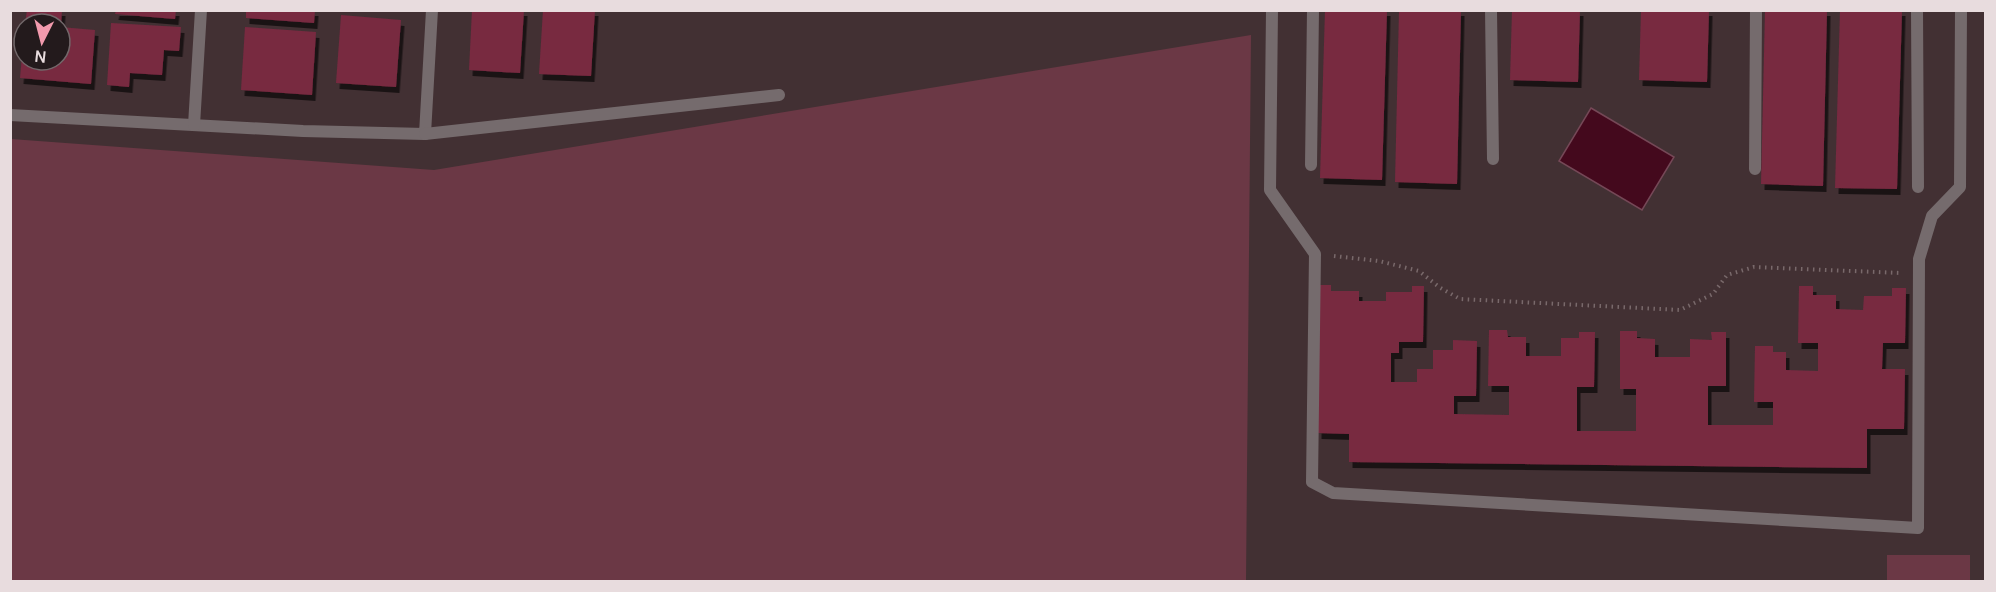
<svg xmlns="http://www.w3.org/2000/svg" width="1996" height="592" font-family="Manrope,sans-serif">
	<defs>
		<filter id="shadow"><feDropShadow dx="3.5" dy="6" stdDeviation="0" flood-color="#0009"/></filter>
	</defs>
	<rect width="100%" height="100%" fill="#423033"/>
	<!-- green -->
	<g fill="#6b3845">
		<path d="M1251 35 1246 581H11V139L434 170Z"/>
		<rect x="1887" y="555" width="83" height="26"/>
	</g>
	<!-- water -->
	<path fill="#44091d" stroke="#754857" stroke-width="1.5" d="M1591 108 1674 157 1642 210 1559 161Z"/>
	<!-- building -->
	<g fill="#782940" filter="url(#shadow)">
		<path d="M27 10H62L61 24H25Z"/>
		<path d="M116 10H176L175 19 115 14Z"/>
		<path d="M246 10H315L314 23 246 18Z"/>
		<path d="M472 10H524L520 73 469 70Z"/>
		<path d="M543 10H595L591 76 539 74Z"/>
		<path d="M1325 10H1387L1382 180 1320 178Z"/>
		<path d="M1399 10H1461L1457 184 1395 182Z"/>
		<path d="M1512 10H1580L1578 82 1510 80Z"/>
		<path d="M1641 10H1709L1707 82 1639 80Z"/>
		<path d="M1765 10H1827L1823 186 1761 184Z"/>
		<path d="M1840 10H1902L1897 189 1835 188Z"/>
		<path d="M341 15 401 20 396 87 336 83Z"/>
		<path d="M111 23 181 27 179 51 164 50 162 75 130 73 129 87 107 85Z"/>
		<path d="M60 27 95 30 91 84 20 78 22 55 24 60H60Z"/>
		<path d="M245 27 316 32 312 95 241 90Z"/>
		<path d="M1319 285H1331V291H1359V301H1386V292H1412V286H1424L1423 342H1399V353H1391V382H1417V369H1433V350H1453V340L1477 341 1476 396H1454V414L1509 415V386H1488L1489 330H1507L1508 337H1526V356H1561V338H1579V332H1595L1594 387H1577V431H1636V389H1620V331H1637V338L1655 339V357H1690V339L1712 340 1711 332H1726V386H1708V425H1773V402H1754L1755 346H1773V352H1786V370L1818 371V343H1798L1799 286H1813V295H1836V309L1863 310 1864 296H1892V288H1906L1905 343H1883L1882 369H1905L1904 429H1867V468L1349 462V434L1318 433Z"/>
	</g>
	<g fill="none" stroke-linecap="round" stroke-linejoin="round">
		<!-- path -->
		<path stroke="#79696b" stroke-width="4" stroke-dasharray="1.5 4.5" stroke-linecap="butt" d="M1334 256 1379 261 1419 271 1439 287 1460 299 1680 310 1713 294 1727 275 1754 267 1901 273"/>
		<!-- lane -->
		<g stroke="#756b6d" stroke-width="12">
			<path d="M10 115 303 131 425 134 432 10"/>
			<path d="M194 125 201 10"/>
			<path d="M425 134 779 95"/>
		</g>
		<!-- street -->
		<g stroke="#756b6d" stroke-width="12">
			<path d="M1272 10 1270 190 1315 254 1312 482 1333 493 1918 528 1919 259 1932 216 1960 187 1961 10"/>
			<path d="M1491 10 1493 159"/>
			<path d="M1917 10 1918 187"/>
			<path d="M1311 165 1313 10"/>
			<path d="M1755 169 1756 10"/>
		</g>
	</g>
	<!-- border -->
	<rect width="1996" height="592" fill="none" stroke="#e8dcde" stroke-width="24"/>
	<!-- north arrow -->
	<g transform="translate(42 42) rotate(186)"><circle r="28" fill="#231a1c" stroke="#72686a" stroke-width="1.5"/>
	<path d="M0-4.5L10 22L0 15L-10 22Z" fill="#f29aad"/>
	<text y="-9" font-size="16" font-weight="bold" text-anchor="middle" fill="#e8dcde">N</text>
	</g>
</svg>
